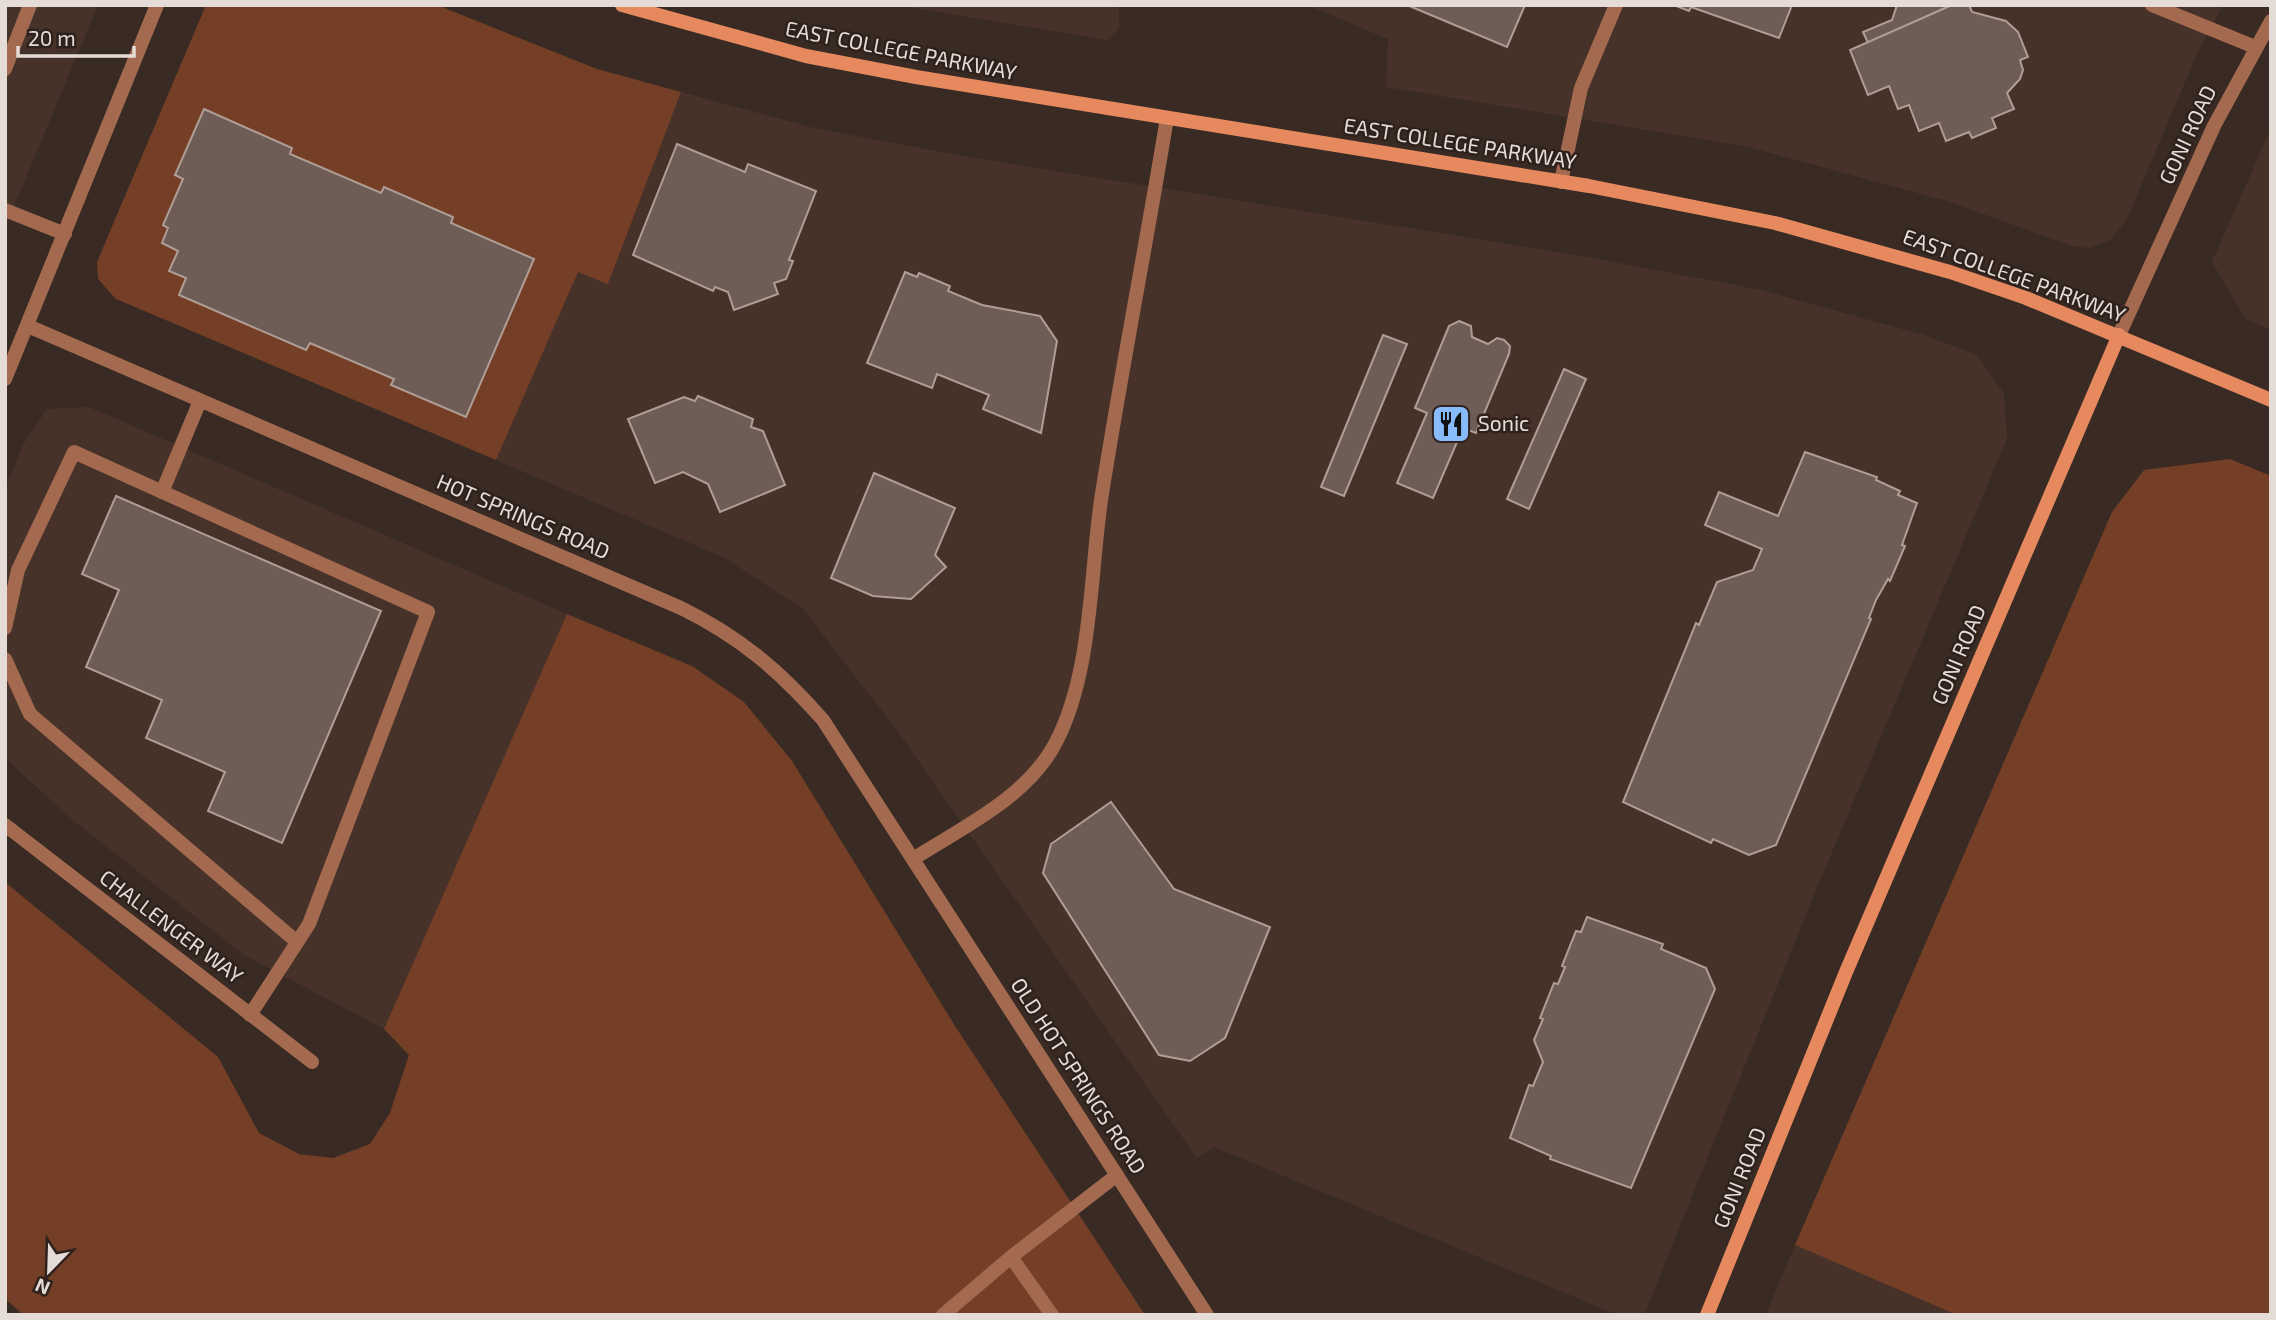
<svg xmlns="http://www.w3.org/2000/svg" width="2276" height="1320" font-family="'Exo 2',sans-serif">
	<rect width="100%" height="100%" fill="#392b24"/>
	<!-- built -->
	<g fill="#47322a">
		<path d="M5 5H98L5 228Z"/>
		<path d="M895 5H1119V29L1107 40Z"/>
		<path d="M1307 5H2223L2196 56 2126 221 2110 240 2089 248 2072 246 1947 201 1749 147 1386 87 1388 39Z"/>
		<path d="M681 92 814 128 957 155 1582 256 1761 290 1924 335 1977 355 2004 394 2007 439 1813 897 1644 1315H1618L1214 1147 1197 1158 896 729 803 609 725 558 496 460 578 272 608 283Z"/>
		<path d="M2271 128V330L2246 319 2212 262Z"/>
		<path d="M89 407 567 614 384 1029 244 955 69 817 5 758V490L22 446 47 409Z"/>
		<path d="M1795 1245 1957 1315H1766Z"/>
	</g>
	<!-- green -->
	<g fill="#743f26">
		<path d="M206 5H437L597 69 681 92 608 284 578 272 496 460 116 299 98 279 97 262Z"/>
		<path d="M2230 459 2271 476V1315H1957L1795 1245 2112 512 2144 470Z"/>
		<path d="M567 614 692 666 744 702 792 761 955 1026 1145 1315H24L5 1299V882L218 1057 259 1133 299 1154 333 1158 370 1144 390 1113 409 1055 384 1029Z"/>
	</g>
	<!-- building -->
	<g fill="#6e5d56" stroke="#b09e95" stroke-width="2">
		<path d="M1407 5H1525L1507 47Z"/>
		<path d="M1674 5H1792L1779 38 1691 7 1689 11Z"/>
		<path d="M1897 5H1952L1868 43 1863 32 1892 20Z"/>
		<path d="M1952 5H1969L1972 12 2006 21 2018 32 2028 57 2020 60 2023 70 2020 79 2007 93 2014 109 1992 118 1996 128 1972 138 1969 132 1946 141 1939 123 1919 131 1909 105 1898 109 1889 86 1868 95 1850 50Z"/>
		<path d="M204 109 292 148 290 154 381 193 384 187 453 217 451 223 534 259 466 417 391 385 394 379 310 343 306 350 179 295 186 278 169 271 178 251 162 243 168 228 163 225 183 179 175 175Z"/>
		<path d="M677 144 745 172 748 164 816 191 789 260 793 261 786 279 774 283 778 294 734 310 728 292 715 287 713 291 633 255Z"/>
		<path d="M905 272 917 277 919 273 950 286 948 291 982 305 1040 316 1057 341 1041 433 983 409 989 395 937 374 932 388 867 363Z"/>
		<path d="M1459 321 1471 326 1472 337 1488 344 1497 338 1504 340 1510 346 1509 354 1476 433 1463 428 1433 498 1397 483 1427 413 1415 408 1449 326Z"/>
		<path d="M1383 335 1407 344 1344 496 1321 487Z"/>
		<path d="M1564 369 1586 379 1529 509 1507 499Z"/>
		<path d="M698 396 753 419 751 427 763 431 785 485 720 512 708 484 683 472 655 483 628 419 684 397 695 401Z"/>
		<path d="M1805 452 1877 477 1876 480 1900 491 1898 495 1917 503 1902 545 1905 546 1890 581 1888 579 1876 600 1869 618 1871 619 1776 845 1749 855 1713 839 1711 843 1623 802 1696 623 1699 625 1717 582 1753 570 1762 549 1705 525 1719 492 1778 516Z"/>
		<path d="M874 473 955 508 935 555 946 567 911 599 873 596 831 578Z"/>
		<path d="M116 496 381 611 282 843 208 811 225 772 146 738 162 700 86 667 119 590 82 574Z"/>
		<path d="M1111 802 1174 889 1270 927 1225 1038 1190 1061 1159 1055 1043 873 1051 844Z"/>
		<path d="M1587 917 1663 944 1661 949 1706 968 1715 989 1631 1188 1550 1159 1551 1156 1510 1138 1529 1085 1533 1086 1543 1062 1534 1040 1543 1019 1540 1018 1554 983 1558 984 1565 967 1562 966 1576 931 1581 932Z"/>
	</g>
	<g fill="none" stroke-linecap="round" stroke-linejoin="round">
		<!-- lane -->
		<g stroke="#a46a4f" stroke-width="14">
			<path d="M2152 5 2255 47"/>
			<path d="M5 69 30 5"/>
			<path d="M1561 182 1581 88 1616 5"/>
			<path d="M5 210 65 234"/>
			<path d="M162 492 200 401"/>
			<path d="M5 628 18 570 74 452 428 612 309 924 250 1015"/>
			<path d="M5 659 30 714 297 942"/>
			<path d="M913 859C963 827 1026 798 1055 744 1092 675 1090 576 1101 500 1121 372 1146 246 1167 118"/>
			<path d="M943 1315 1011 1257"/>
			<path d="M1052 1315 1011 1257 1117 1175"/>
		</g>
		<!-- street -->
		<g stroke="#a46a4f" stroke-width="14">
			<path d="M28 326 681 608C740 637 780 671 823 720L1207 1315"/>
			<path d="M2119 335 2214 126 2271 21"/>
			<path d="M5 379 157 5"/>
			<path d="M5 825 312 1062"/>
		</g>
		<!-- secondary -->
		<g stroke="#e6895f" stroke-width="14">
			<path d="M622 5 806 56 916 77 1589 186 1775 223 1950 272 2026 298 2271 400"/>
			<path d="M1707 1315 1846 972 2119 335"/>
		</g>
	</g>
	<!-- icons -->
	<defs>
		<g id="restaurant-square" transform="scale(2.0125)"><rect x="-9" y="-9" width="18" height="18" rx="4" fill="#88bbfc" stroke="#2f211b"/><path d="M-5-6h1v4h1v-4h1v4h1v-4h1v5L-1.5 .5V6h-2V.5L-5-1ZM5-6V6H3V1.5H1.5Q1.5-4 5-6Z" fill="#111"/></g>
	</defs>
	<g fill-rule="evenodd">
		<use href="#restaurant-square" x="1451" y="424"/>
	</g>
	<g text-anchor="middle" stroke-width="5" stroke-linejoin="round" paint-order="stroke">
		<!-- street labels -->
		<g font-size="21" fill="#e5dcd7" stroke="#2f211b">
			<text transform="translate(901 51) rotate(11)" y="7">EAST COLLEGE PARKWAY</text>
			<text transform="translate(2188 135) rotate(-65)" y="7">GONI ROAD</text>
			<text transform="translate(1460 144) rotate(9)" y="7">EAST COLLEGE PARKWAY</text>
			<text transform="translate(2014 276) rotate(20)" y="7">EAST COLLEGE PARKWAY</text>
			<text transform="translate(523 517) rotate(23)" y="7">HOT SPRINGS ROAD</text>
			<text transform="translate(1959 655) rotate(-67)" y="7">GONI ROAD</text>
			<text transform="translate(171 927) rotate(37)" y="7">CHALLENGER WAY</text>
			<text transform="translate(1078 1076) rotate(57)" y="7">OLD HOT SPRINGS ROAD</text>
			<text transform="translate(1740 1178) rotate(-68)" y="7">GONI ROAD</text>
		</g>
		<!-- poi labels -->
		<g font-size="21" fill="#e5dcd7" stroke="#2f211b" text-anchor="start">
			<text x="1478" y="431">Sonic</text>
		</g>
	</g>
	<!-- border -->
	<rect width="2276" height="1320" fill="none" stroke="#e5dcd7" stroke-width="14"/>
	<!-- north arrow -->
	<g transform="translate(49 1271) rotate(203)" stroke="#2f211b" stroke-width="5" paint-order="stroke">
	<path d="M0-5L12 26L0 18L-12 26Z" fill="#e5dcd7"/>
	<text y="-10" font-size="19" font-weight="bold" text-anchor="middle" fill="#e5dcd7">N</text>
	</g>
	<!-- scale -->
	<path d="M18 46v10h116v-10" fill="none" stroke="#e5dcd7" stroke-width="3.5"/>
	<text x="28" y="46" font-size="21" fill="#e5dcd7" stroke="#2f211b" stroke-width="5" paint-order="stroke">20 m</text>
</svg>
